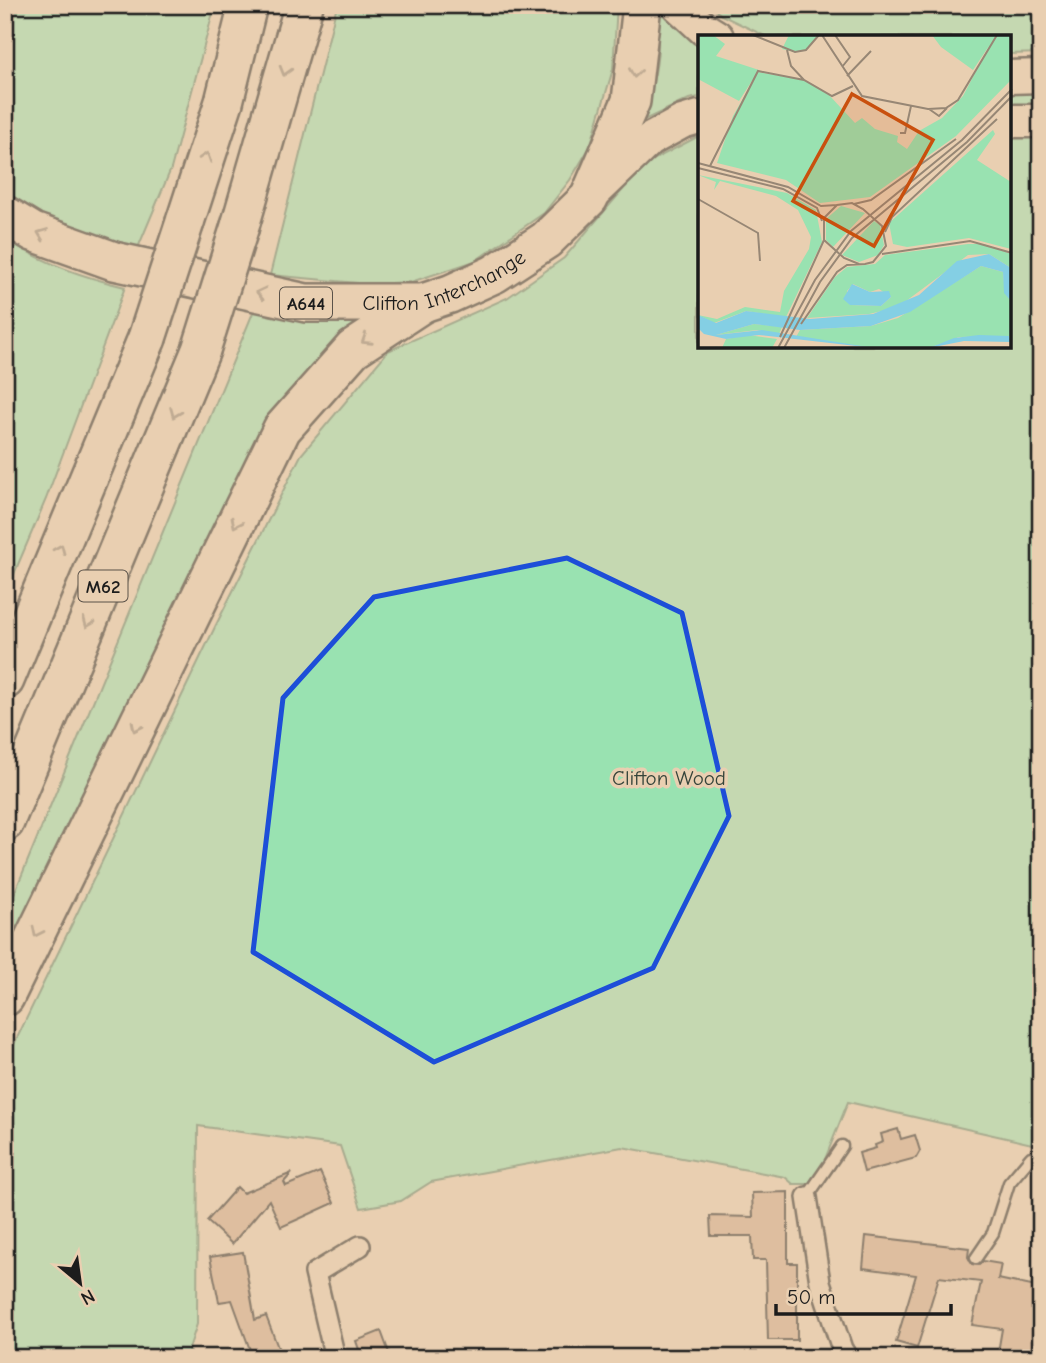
<svg xmlns="http://www.w3.org/2000/svg" width="1046" height="1363" font-family="'Comic Neue',sans-serif">
	<rect width="100%" height="100%" fill="#e9cfb1"/>
	<filter id="ink" filterUnits="userSpaceOnUse"><feTurbulence type="fractalNoise" baseFrequency=".0143" numOctaves="2"/><feDisplacementMap in="SourceGraphic" scale="14" xChannelSelector="R" yChannelSelector="G"/><feConvolveMatrix kernelMatrix="1 2 1 2 8 2 1 2 1" color-interpolation-filters="sRGB"/></filter>
	<g filter="url(#ink)">
		<!-- green -->
		<g fill="#99e2b1" stroke="#5a7f66" stroke-width="2">
			<path d="M5 5H215L171 169 135 255 25 212 5 194Z"/>
			<path d="M337 5H617L613 69 590 147 570 180 544 213 475 261 411 282 369 284 270 275Z"/>
			<path d="M710 5H1041V53L1009 54V37H767L721 15Z"/>
			<path d="M660 9 699 41V97L689 99 642 121C649 98 657 73 658 48 659 35 655 21 660 9Z"/>
			<path d="M1041 90V104H1009V92Z"/>
			<path d="M699 136V346H1009V137L1041 138V1146L848 1102 815 1184H793L785 1177 622 1147 431 1182 401 1201 361 1208 340 1146 198 1126 197 1324 186 1358H5V1063L215 627 301 455 388 351 507 298 564 258 645 164Z"/>
			<path d="M5 238C41 263 83 277 125 287L46 499 5 595V342L7 324Z"/>
			<path d="M254 310 360 324 344 341 5 962V916Z"/>
		</g>
		<!-- building -->
		<g fill="#d1a989" stroke="#1c1c1c" stroke-width="2">
			<path d="M898 1129 901 1139 915 1135 920 1151 916 1158 864 1172 859 1153 876 1148 875 1145 883 1142 881 1134Z"/>
			<path d="M320 1172 334 1203 301 1218 281 1227 269 1200 232 1244 207 1221 237 1187 243 1193 292 1173 284 1182 286 1186Z"/>
			<path d="M788 1192V1263H797V1340H768L766 1260H753L752 1236H711L710 1216 753 1217 752 1193Z"/>
			<path d="M866 1236 969 1248 968 1257 972 1264 979 1265 983 1261 1001 1264 998 1279 1041 1288V1339L1035 1338 1031 1358H997L1002 1329 972 1325 981 1282 939 1277 917 1348 896 1342 916 1275 863 1268Z"/>
			<path d="M243 1252 255 1320 266 1316 282 1358H253L232 1300 219 1302 210 1257Z"/>
			<path d="M381 1331 391 1358H362L356 1341Z"/>
		</g>
		<g fill="none" stroke-linecap="round" stroke-linejoin="round">
			<!-- lane casing -->
			<g stroke="#1c1c1c" stroke-width="15">
				<g id="lane">
					<path d="M807 1197 842 1146"/>
					<path d="M976 1258 993 1233 1009 1183 1031 1157 1041 1156"/>
				</g>
			</g>
			<!-- street casing -->
			<g stroke="#1c1c1c" stroke-width="24">
				<g id="street">
					<path d="M807 1197 820 1282 842 1349 848 1358"/>
					<path d="M335 1358 315 1273 360 1246"/>
				</g>
			</g>
			<!-- primary casing -->
			<g stroke="#1c1c1c" stroke-width="37">
				<g id="primary">
					<path d="M678 5 704 29 717 37"/>
					<path d="M1009 77 1041 76"/>
					<path d="M1009 121H1041"/>
					<path d="M592 195 649 140 682 122 699 117"/>
				</g>
			</g>
			<!-- highway casing -->
			<g stroke="#1c1c1c" stroke-width="42">
				<g id="highway">
					<path id="s1" d="M5 215 33 232 114 261 306 303H423L450 294 494 274 546 240 589 198 631 101 642 5"/>
					<path d="M185 222 224 102 248 5"/>
					<path d="M240 226 304 5"/>
					<path d="M5 680 147 338"/>
					<path d="M5 822 201 350"/>
					<path d="M5 997 282 429 353 349 423 303"/>
				</g>
			</g>
			<!-- lane -->
			<use href="#lane" stroke="#e9cfb1" stroke-width="10"/>
			<!-- street -->
			<use href="#street" stroke="#e9cfb1" stroke-width="19"/>
			<!-- primary -->
			<use href="#primary" stroke="#e9cfb1" stroke-width="32"/>
			<!-- highway -->
			<use href="#highway" stroke="#e9cfb1" stroke-width="37"/>
			<!-- highway-bridge casing -->
			<g stroke="#1c1c1c" stroke-width="42" stroke-linecap="butt">
				<g id="highway-bridge">
					<path d="M147 338 185 222"/>
					<path d="M201 350 240 226"/>
				</g>
			</g>
			<!-- highway-bridge -->
			<use href="#highway-bridge" stroke="#e9cfb1" stroke-width="37"/>
		</g>
		<!-- one-way arrows -->
		<defs><path id="oneway-chevron" d="M-2-3.5L2.5 0L-2 3.5" fill="none" stroke-width="1.6" stroke-linecap="round" stroke-linejoin="round" transform="scale(1.75)"/></defs>
		<g stroke="#8d7e6e">
			<use href="#oneway-chevron" transform="translate(285 71) rotate(106)"/>
			<use href="#oneway-chevron" transform="translate(635 73) rotate(98)"/>
			<use href="#oneway-chevron" transform="translate(206 157) rotate(-72)"/>
			<use href="#oneway-chevron" transform="translate(42 234) rotate(-159)"/>
			<use href="#oneway-chevron" transform="translate(261 293) rotate(-167)"/>
			<use href="#oneway-chevron" transform="translate(366 340) rotate(147)"/>
			<use href="#oneway-chevron" transform="translate(175 413) rotate(112)"/>
			<use href="#oneway-chevron" transform="translate(236 523) rotate(116)"/>
			<use href="#oneway-chevron" transform="translate(60 549) rotate(-67)"/>
			<use href="#oneway-chevron" transform="translate(88 623) rotate(112)"/>
			<use href="#oneway-chevron" transform="translate(136 727) rotate(116)"/>
			<use href="#oneway-chevron" transform="translate(37 932) rotate(116)"/>
		</g>
	</g>
	<!-- marked area -->
	<path d="M0 0H1046V1363H0ZM567 558 682 613 729 816 653 968 434 1062 253 952 283 698 374 597Z" fill="#e9cfb1" fill-opacity=".55" fill-rule="evenodd"/>
	<path fill="none" stroke="#1d4ed8" stroke-width="5" stroke-linejoin="round" d="M567 558 682 613 729 816 653 968 434 1062 253 952 283 698 374 597Z"/>
	<g text-anchor="middle" stroke-width="7" stroke-linejoin="round" paint-order="stroke">
		<!-- shield labels -->
		<g fill="#e9cfb1" stroke="#5a5249" stroke-width="2">
			<rect x="280" y="287.5" width="52" height="31" rx="5"/>
			<rect x="78.5" y="570.5" width="49" height="31" rx="5"/>
		</g>
		<g font-size="19" font-weight="bold" fill="#1c1c1c">
			<text x="306" y="310">A644</text>
			<text x="103" y="593">M62</text>
		</g>
		<!-- street labels -->
		<g font-size="21" fill="#1c1c1c" stroke="#e9cfb1">
			<text dy="7" stroke="none"><textPath href="#s1" startOffset="458">Clifton Interchange</textPath></text>
		</g>
		<!-- park labels -->
		<g font-size="21" fill="#35443a" stroke="#e9cfb1">
			<text x="669" y="785">Clifton Wood</text>
		</g>
	</g>
	<!-- overview -->
	<g transform="translate(698 35)">
		<rect width="313" height="313" fill="#e9cfb1"/>
		<path d="M0 0H15L27 9 18 21 61 35 41 66 0 44ZM91 0H121L108 15 97 17 84 14ZM234 0H313V45L258 101 172 162 122 168 88 145 19 128 35 81 60 37 106 45 131 60 157 88 164 83 177 94 200 101 199 107 209 114 221 96 244 83 265 61 291 11 275 35 243 12ZM295 95 297 99 279 125 313 147V214L271 203 209 212 195 209 191 188ZM0 140 89 158 118 175 124 207 88 282 48 276 16 288 0 280 19 284 47 272 82 277 86 256 111 214 113 202 100 175 78 161 22 146 16 155 18 147ZM143 171 167 178 135 212 128 205V184ZM176 186 182 190 186 210 180 220 161 227 144 220ZM270 209H286L313 219V233L291 219 270 220 200 272 171 279 109 283 137 242 149 232 177 229 187 220ZM155 249 172 257 181 254 193 262 183 271 152 270 149 256ZM283 231 305 237 307 258 313 266V301L261 302 231 313H176L98 302 102 295 173 291 200 283ZM56 289 84 292 81 299 59 295 18 300ZM50 300 79 304 74 313H21L16 311 24 313 28 304Z" fill="#99e2b1" fill-rule="evenodd"/>
		<path d="M291 219 313 233V266L306 258 305 237 283 231 212 277 173 291 102 295 56 289 18 300 64 295 176 313 61 300 28 304 6 299 0 293V280L18 288 48 276 112 284 175 279 221 260 259 226ZM154 249 172 257 191 256 193 262 183 271 152 270 145 264ZM281 300 311 301 313 307 266 306 231 313 256 303Z" fill="#84cfe4"/>
		<path fill="none" stroke="#978775" stroke-width="2" d="M55 0 97 17 108 15 121 0M124 0 164 61 230 74 248 73 260 65 299 0M137 0 152 22 144 32M89 15 93 31 106 45M149 41 173 16M231 74 241 81 249 73M202 98H207L213 71M0 128 90 152 123 171 139 170M12 131 60 36 106 45 134 61 155 51M0 133 85 154 119 173 124 186M0 164 60 198 62 226M156 169 173 165 258 104M187 197 194 182 299 84M184 219 272 206 314 218M103 289 139 237 149 230 167 229 175 227 188 211 184 191 165 174 154 168 139 170 126 183V205L146 223 161 229M82 302 126 205M80 313 117 245 153 196 264 105 314 54M86 313 122 247 154 203 269 107 314 61"/>
		<path fill="#c9500e" fill-opacity="0.15" stroke="#c9500e" stroke-width="3.5" d="M154 59 235 105 176 211 95 166Z"/>
		<rect width="313" height="313" fill="none" stroke="#1c1c1c" stroke-width="3.5"/>
	</g>
	<!-- margin -->
	<rect width="1046" height="1363" fill="none" stroke="#e9cfb1" stroke-width="28"/>
	<rect x="14" y="14" width="1018" height="1335" fill="none" stroke="#1c1c1c" stroke-width="2.5" filter="url(#ink)"/>
	<!-- north arrow -->
	<g transform="translate(80 1283) rotate(151)" stroke="#e9cfb1" stroke-width="5" paint-order="stroke">
	<path d="M0-5L12 26L0 18L-12 26Z" fill="#1c1c1c"/>
	<text y="-10" font-size="19" font-weight="bold" text-anchor="middle" fill="#1c1c1c">N</text>
	</g>
	<!-- scale -->
	<path d="M776 1304v10h175v-10" fill="none" stroke="#1c1c1c" stroke-width="3.5"/>
	<text x="787" y="1304" font-size="21" fill="#1c1c1c" stroke="#e9cfb1" stroke-width="5" paint-order="stroke">50 m</text>
</svg>
